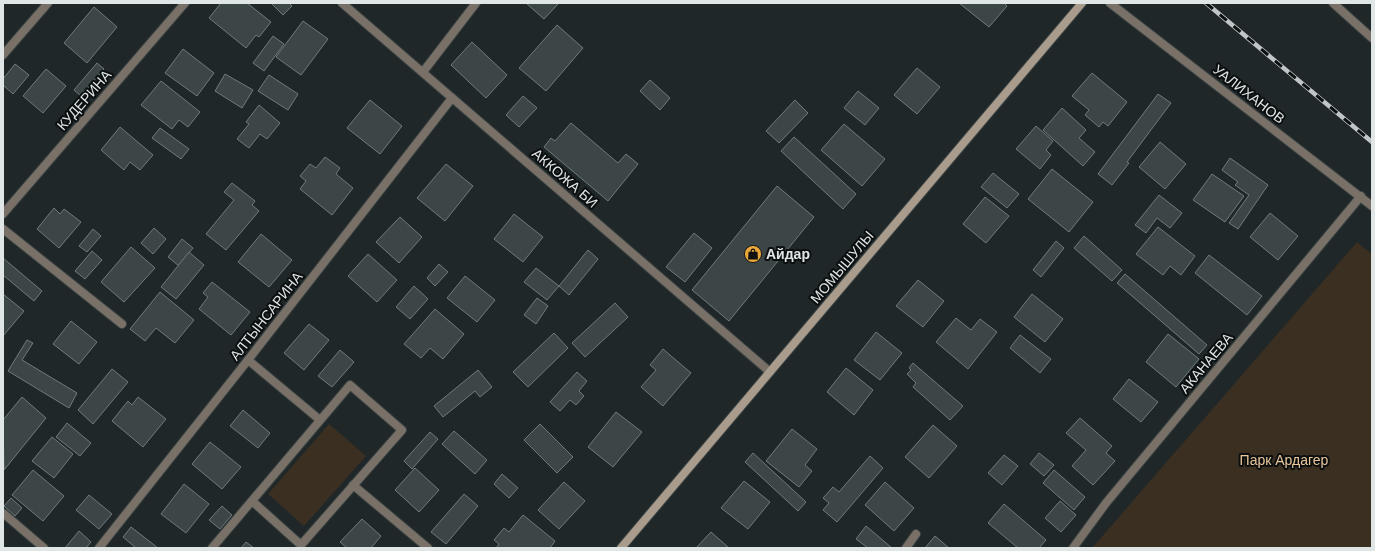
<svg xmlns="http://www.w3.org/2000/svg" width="1375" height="551" font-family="Helvetica,sans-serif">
	<rect width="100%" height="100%" fill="#1f2729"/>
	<!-- green -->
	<g fill="#3a2f20">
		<path d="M1357 242 1372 254V548H1092Z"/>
		<path d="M329 424 366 456 304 526 268 494Z"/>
	</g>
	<!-- building -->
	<g fill="#3d4647" stroke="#707a7c">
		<path d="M221 3H247L271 22 259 37 256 35 246 48 209 18Z"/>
		<path d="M271 3H289L292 6 283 15Z"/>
		<path d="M526 3H559L544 19Z"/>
		<path d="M959 3H1004L1007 6 989 27Z"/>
		<path d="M94 7 117 27 87 63 64 43Z"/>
		<path d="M303 21 328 39 301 75 276 57Z"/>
		<path d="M557 25 583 48 546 91 519 68Z"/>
		<path d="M273 36 284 44 264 71 253 63Z"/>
		<path d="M472 42 507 75 486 98 451 65Z"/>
		<path d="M183 49 214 73 197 96 165 73Z"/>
		<path d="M97 63 104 69 81 96 74 90Z"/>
		<path d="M15 64 29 75 13 94 3 85V79Z"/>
		<path d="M917 68 940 87 917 114 894 95Z"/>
		<path d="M46 69 66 86 43 113 23 96Z"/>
		<path d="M1092 73 1127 102 1108 126 1103 122 1099 127 1085 115 1089 110 1072 96Z"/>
		<path d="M225 74 253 90 242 108 215 91Z"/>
		<path d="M269 75 298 94 288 110 258 91Z"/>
		<path d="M650 80 670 98 660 110 640 91Z"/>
		<path d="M161 81 200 112 188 127 179 120 172 129 141 105Z"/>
		<path d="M858 91 879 108 865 125 844 108Z"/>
		<path d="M1158 94 1171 103 1127 162 1129 163 1112 185 1098 174Z"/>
		<path d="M523 96 537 108 519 127 506 115Z"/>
		<path d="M370 100 402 126 380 154 347 128Z"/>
		<path d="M795 100 808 113 779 143 766 131Z"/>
		<path d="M259 105 280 123 267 139 260 134 249 148 237 139 249 124 246 122Z"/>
		<path d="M1062 108 1086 130 1079 138 1095 152 1083 166 1043 130Z"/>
		<path d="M571 123 618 163 626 154 638 164 608 201 544 147 551 138 555 141Z"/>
		<path d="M844 124 885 159 862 186 821 150Z"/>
		<path d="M1036 126 1053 141 1046 150 1051 155 1040 169 1016 149Z"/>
		<path d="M120 127 153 155 140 170 130 162 124 170 101 150Z"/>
		<path d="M160 128 189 149 181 159 152 138Z"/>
		<path d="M794 137 856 194 843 209 781 151Z"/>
		<path d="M1160 142 1186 164 1165 189 1139 167Z"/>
		<path d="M325 157 340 168 336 174 353 188 332 215 300 189 306 181 300 176 310 164 316 168Z"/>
		<path d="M1230 158 1268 185 1238 229 1229 223 1249 195 1235 185 1238 182 1222 170Z"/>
		<path d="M446 164 473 186 445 221 417 198Z"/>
		<path d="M1052 169 1093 202 1069 232 1028 199Z"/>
		<path d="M993 173 1019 194 1007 208 981 187Z"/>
		<path d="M1212 174 1244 196 1225 222 1193 200Z"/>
		<path d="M232 183 255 201 252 205 259 211 226 250 206 234 234 200 224 192Z"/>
		<path d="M777 186 814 217 729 321 692 290Z"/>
		<path d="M1159 195 1182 213 1170 228 1157 218 1146 233 1135 225Z"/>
		<path d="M985 197 1009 216 986 243 963 224Z"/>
		<path d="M54 208 60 214 64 209 81 222 59 248 37 229Z"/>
		<path d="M1270 213 1298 236 1278 260 1250 237Z"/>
		<path d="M514 214 543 237 523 262 494 239Z"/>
		<path d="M400 217 422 237 399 263 376 242Z"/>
		<path d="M1158 227 1195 256 1181 275 1170 266 1163 275 1136 254Z"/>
		<path d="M154 228 166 239 153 254 141 243Z"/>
		<path d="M93 229 101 236 87 252 79 246Z"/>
		<path d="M694 233 712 248 685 282 666 267Z"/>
		<path d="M261 234 292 260 269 287 238 262Z"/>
		<path d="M1084 236 1122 270 1112 281 1074 248Z"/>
		<path d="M182 239 193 248 179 266 168 257Z"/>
		<path d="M1056 241 1064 248 1041 277 1033 270Z"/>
		<path d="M131 247 155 268 124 302 101 282Z"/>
		<path d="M588 250 598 259 569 295 559 286Z"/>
		<path d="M92 251 102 260 85 279 75 271Z"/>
		<path d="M189 252 204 265 176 299 161 287Z"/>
		<path d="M368 254 397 280 377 302 348 276Z"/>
		<path d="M1209 255 1262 296 1247 315 1195 273Z"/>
		<path d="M3 258 42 291 34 301 3 275Z"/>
		<path d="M439 264 448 272 435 286 427 278Z"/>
		<path d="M536 268 559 286 547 300 524 282Z"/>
		<path d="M1125 274 1207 345 1199 354 1117 283Z"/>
		<path d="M465 276 495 300 477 322 447 298Z"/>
		<path d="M918 280 944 301 923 327 896 306Z"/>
		<path d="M212 282 250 312 231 335 199 309 208 297 203 293Z"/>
		<path d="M414 286 428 299 410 319 396 307Z"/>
		<path d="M160 292 194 320 175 343 156 328 145 341 130 329Z"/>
		<path d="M3 294 24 311 3 336Z"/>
		<path d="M1032 294 1063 319 1045 342 1014 317Z"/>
		<path d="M537 298 548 306 536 324 524 315Z"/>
		<path d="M615 303 628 317 585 357 572 343Z"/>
		<path d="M435 309 464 334 443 359 430 348 421 358 404 344Z"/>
		<path d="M956 318 971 330 980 319 997 332 968 369 936 342Z"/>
		<path d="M71 321 97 342 79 364 53 344Z"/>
		<path d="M309 324 329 340 304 370 284 353Z"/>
		<path d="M876 332 902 353 880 380 854 360Z"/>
		<path d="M554 333 568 348 528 387 513 372Z"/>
		<path d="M1168 334 1199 359 1176 387 1146 362Z"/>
		<path d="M1020 335 1051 359 1040 373 1010 348Z"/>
		<path d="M27 340 33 343 22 360 77 393 69 408 8 371Z"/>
		<path d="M663 349 691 373 663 406 641 387 656 370 650 365Z"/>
		<path d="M340 350 354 362 332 387 318 376Z"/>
		<path d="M913 363 963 406 950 420 913 387 916 383 907 374 911 370 909 368Z"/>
		<path d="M846 368 873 390 854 415 827 392Z"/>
		<path d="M112 369 128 382 93 424 78 410Z"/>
		<path d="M478 370 492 387 480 397 475 391 443 417 434 406Z"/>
		<path d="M577 372 587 381 579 391 584 396 576 405 570 400 560 411 550 402Z"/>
		<path d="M1129 379 1158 402 1141 422 1113 399Z"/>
		<path d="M22 397 46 418 4 470 3 420Z"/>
		<path d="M138 397 166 419 143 447 112 421 128 401 132 405Z"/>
		<path d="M243 410 270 433 258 448 230 426Z"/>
		<path d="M616 412 642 432 613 467 588 447Z"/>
		<path d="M1080 418 1112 446 1106 453 1115 461 1093 485 1072 466 1086 450 1066 433Z"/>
		<path d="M67 423 91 443 80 456 56 437Z"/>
		<path d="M540 424 573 457 557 473 524 440Z"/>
		<path d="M933 425 957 446 929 478 905 457Z"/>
		<path d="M792 429 817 449 805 465 812 471 799 487 766 461Z"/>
		<path d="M454 431 487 460 475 474 442 444Z"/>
		<path d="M430 432 438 439 412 469 404 461Z"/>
		<path d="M52 437 73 454 54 478 32 461Z"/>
		<path d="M210 442 241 467 222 489 192 464Z"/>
		<path d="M753 453 806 502 798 511 745 462Z"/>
		<path d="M1039 453 1054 465 1044 476 1030 464Z"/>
		<path d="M1004 455 1018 466 1002 485 988 473Z"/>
		<path d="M870 456 883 468 837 522 823 510 829 503 823 498 833 487 839 492Z"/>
		<path d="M415 468 439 490 419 512 395 490Z"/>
		<path d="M33 470 64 496 43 521 12 495Z"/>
		<path d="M1054 470 1085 497 1074 510 1043 483Z"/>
		<path d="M502 474 518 488 509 498 494 484Z"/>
		<path d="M744 481 770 502 748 529 721 508Z"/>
		<path d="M564 482 585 501 559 529 538 510Z"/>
		<path d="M885 482 914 508 894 531 865 505Z"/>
		<path d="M184 484 209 504 186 533 161 514Z"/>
		<path d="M464 494 478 506 446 544 431 532Z"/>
		<path d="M89 495 112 514 99 529 76 510Z"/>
		<path d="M11 498 22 508 15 516 4 506Z"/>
		<path d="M1060 501 1076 515 1061 532 1045 518Z"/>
		<path d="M1004 504 1046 540 1039 548H1018L988 523Z"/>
		<path d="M222 506 232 515 220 529 209 520Z"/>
		<path d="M523 515 555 541 550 548H496L499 544 494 540 504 528 509 532Z"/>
		<path d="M362 519 381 536 371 548H347L340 542Z"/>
		<path d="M866 526 892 548H868L856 539Z"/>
		<path d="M131 527 158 548H136L123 537Z"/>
		<path d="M79 531 91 542 86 548H65Z"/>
		<path d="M711 532 729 548H696Z"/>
		<path d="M935 536 949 548H925Z"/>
		<path d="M246 542 254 548H241Z"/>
	</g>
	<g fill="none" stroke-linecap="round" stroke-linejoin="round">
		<!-- service casing -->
		<g stroke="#3a4243" stroke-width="10">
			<g id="service">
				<path d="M423 72 476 3"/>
				<path d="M248 360 320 420"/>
				<path d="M353 485 428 548"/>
				<path d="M3 513 44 548"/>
				<path d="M212 548 350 385 402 430 301 545 252 501"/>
				<path d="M906 548 916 534"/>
			</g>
		</g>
		<!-- minor casing -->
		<g stroke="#3a4243" stroke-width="10">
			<g id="minor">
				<path d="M342 3 770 372"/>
				<path d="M1333 3 1372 38"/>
				<path d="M3 55 48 3"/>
				<path d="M3 214 185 3"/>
				<path d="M3 229 122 324"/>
				<path d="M99 548 248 360 452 98"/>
				<path d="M1073 548 1106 503 1361 196"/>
			</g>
		</g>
		<!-- tertiary casing -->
		<g stroke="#3a4243" stroke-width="10">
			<path id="tertiary" d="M1110 3 1372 206"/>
		</g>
		<!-- secondary casing -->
		<g stroke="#3a4243" stroke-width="10">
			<path id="secondary" d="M621 548 1082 3"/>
		</g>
		<!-- service -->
		<use href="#service" stroke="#797167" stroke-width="8"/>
		<!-- minor -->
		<use href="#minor" stroke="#797167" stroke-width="8"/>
		<!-- tertiary -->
		<use href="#tertiary" stroke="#797167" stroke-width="8"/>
		<!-- secondary -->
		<use href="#secondary" stroke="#a99c8c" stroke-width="8"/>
		<!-- rail casing -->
		<g stroke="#c0c5c7" stroke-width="4.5">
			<path id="rail" d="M1206 3 1372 142"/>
		</g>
		<!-- rail -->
		<use href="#rail" stroke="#0b0f10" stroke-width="3" stroke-dasharray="9" stroke-linecap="butt"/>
	</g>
	<!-- icons -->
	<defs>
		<g id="shop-disc" transform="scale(0.9)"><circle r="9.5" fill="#eda83b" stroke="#0b0f10"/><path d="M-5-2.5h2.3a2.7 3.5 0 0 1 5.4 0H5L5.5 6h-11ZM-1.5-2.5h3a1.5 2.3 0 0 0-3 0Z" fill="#111"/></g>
	</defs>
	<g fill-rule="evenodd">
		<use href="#shop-disc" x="753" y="254"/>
	</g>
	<g text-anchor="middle" stroke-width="4" stroke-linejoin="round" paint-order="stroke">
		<!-- street labels -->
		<g font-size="14" fill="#e0e5e6" stroke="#0b0f10">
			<text transform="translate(1249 94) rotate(38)" y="5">УАЛИХАНОВ</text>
			<text transform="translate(84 100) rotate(-49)" y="5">КУДЕРИНА</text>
			<text transform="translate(565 178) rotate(41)" y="5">АККОЖА БИ</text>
			<text transform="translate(842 267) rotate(-50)" y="5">МОМЫШУЛЫ</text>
			<text transform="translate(266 316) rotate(-52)" y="5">АЛТЫНСАРИНА</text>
			<text transform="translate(1206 363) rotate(-50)" y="5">АКАНАЕВА</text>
		</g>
		<!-- poi labels -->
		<g font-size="14" font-weight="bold" fill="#e0e5e6" stroke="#0b0f10" text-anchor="start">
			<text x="766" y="259">Айдар</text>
		</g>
		<!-- park labels -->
		<g font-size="14" fill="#e9c699" stroke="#0b0f10">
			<text x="1284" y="465">Парк Ардагер</text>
		</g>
	</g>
	<!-- border -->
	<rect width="1375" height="551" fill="none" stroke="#e0e5e6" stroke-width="8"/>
</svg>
